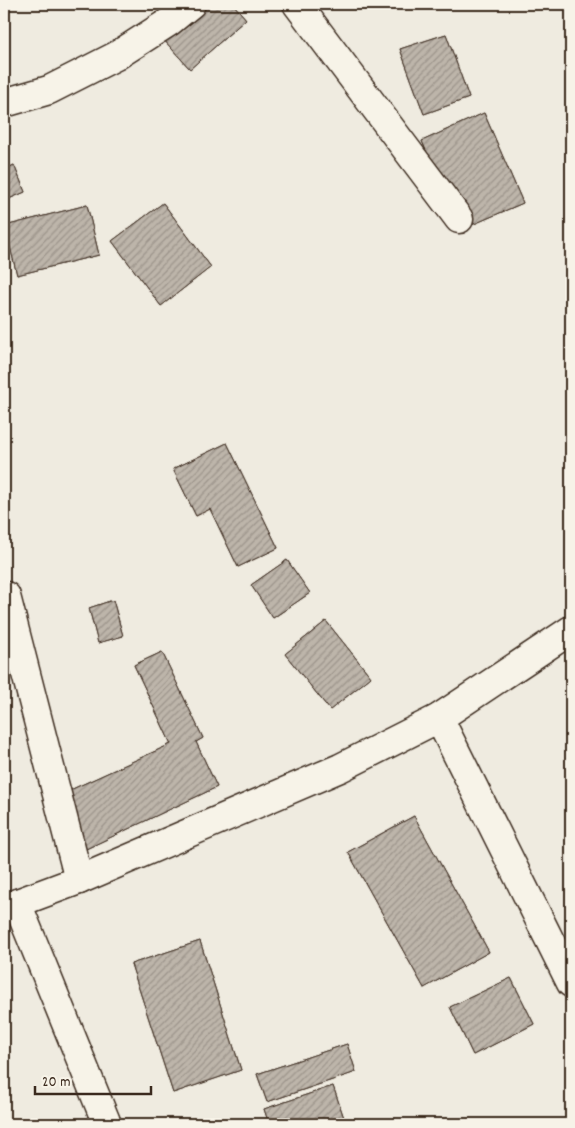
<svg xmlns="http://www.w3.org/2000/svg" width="575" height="1128" font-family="Dekko,sans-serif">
	<defs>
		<pattern id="building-hatch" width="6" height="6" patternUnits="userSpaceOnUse" patternTransform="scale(1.25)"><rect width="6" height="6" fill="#bdb5aa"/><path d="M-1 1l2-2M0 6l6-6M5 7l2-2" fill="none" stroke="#9b938a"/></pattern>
	</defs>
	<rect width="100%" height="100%" fill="#efebe0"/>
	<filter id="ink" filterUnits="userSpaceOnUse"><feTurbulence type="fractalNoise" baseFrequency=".02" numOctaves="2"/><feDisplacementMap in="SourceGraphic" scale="10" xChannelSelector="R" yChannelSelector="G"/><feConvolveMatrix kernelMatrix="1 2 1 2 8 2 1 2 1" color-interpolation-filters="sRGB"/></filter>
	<g filter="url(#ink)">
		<!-- building -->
		<g fill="url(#building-hatch)" stroke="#3b2a1e">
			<path d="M182 4H233L246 19 190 69 154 29Z"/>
			<path d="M182 4H233L246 19 190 69 154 29Z"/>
			<path d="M446 34 469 98 424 114 400 49Z"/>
			<path d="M446 34 469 98 424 114 400 49Z"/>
			<path d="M484 113 523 203 460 230 422 141Z"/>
			<path d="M484 113 523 203 460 230 422 141Z"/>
			<path d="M14 165 25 192 4 201V170Z"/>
			<path d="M14 165 25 192 4 201V170Z"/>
			<path d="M163 203 211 267 161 306 112 241Z"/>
			<path d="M163 203 211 267 161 306 112 241Z"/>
			<path d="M87 205 99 255 17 275 5 226Z"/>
			<path d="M87 205 99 255 17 275 5 226Z"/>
			<path d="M227 443 278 548 238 567 210 509 196 516 173 469Z"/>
			<path d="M227 443 278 548 238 567 210 509 196 516 173 469Z"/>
			<path d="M287 560 310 593 273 618 251 585Z"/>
			<path d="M287 560 310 593 273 618 251 585Z"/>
			<path d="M113 600 123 636 98 643 89 608Z"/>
			<path d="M113 600 123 636 98 643 89 608Z"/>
			<path d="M326 621 371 677 330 710 285 654Z"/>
			<path d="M326 621 371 677 330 710 285 654Z"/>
			<path d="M162 652 203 738 196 742 217 787 69 857 44 802 171 744 134 665Z"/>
			<path d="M162 652 203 738 196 742 217 787 69 857 44 802 171 744 134 665Z"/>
			<path d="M414 816 489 952 424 988 348 852Z"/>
			<path d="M414 816 489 952 424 988 348 852Z"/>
			<path d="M200 941 241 1070 173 1093 131 964Z"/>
			<path d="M200 941 241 1070 173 1093 131 964Z"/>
			<path d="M511 978 534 1024 473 1055 450 1007Z"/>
			<path d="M511 978 534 1024 473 1055 450 1007Z"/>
			<path d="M347 1044 356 1072 267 1102 257 1074Z"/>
			<path d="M347 1044 356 1072 267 1102 257 1074Z"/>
			<path d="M333 1086 346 1124H269L264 1109Z"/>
			<path d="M333 1086 346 1124H269L264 1109Z"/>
		</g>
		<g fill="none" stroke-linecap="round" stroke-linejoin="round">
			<!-- street casing -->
			<g stroke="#3b2a1e" stroke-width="31">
				<g id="street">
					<path d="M297 4 459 219"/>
					<path d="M4 103 49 90 116 56 169 22 191 4"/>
					<path d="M6 596 79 880"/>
					<path d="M439 718 571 983"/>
					<path d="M17 903 107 1124"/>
				</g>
			</g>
			<!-- secondary casing -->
			<g stroke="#3b2a1e" stroke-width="31">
				<path id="secondary" d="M4 908 79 880 340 768 439 718 571 630"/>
			</g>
			<!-- street -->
			<use href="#street" stroke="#f7f3e8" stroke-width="28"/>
			<!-- secondary -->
			<use href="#secondary" stroke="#f7f3e8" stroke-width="28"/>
		</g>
	</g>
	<!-- margin -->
	<rect width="575" height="1128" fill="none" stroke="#f7f3e8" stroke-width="20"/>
	<rect x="10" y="10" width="555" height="1108" fill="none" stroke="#3b2a1e" stroke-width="2" filter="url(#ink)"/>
	<!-- scale -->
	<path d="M35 1086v8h116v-8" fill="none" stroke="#3b2a1e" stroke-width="2.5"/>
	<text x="42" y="1086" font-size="15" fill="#3b2a1e" stroke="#f7f3e8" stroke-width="4" paint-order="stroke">20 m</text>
</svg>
